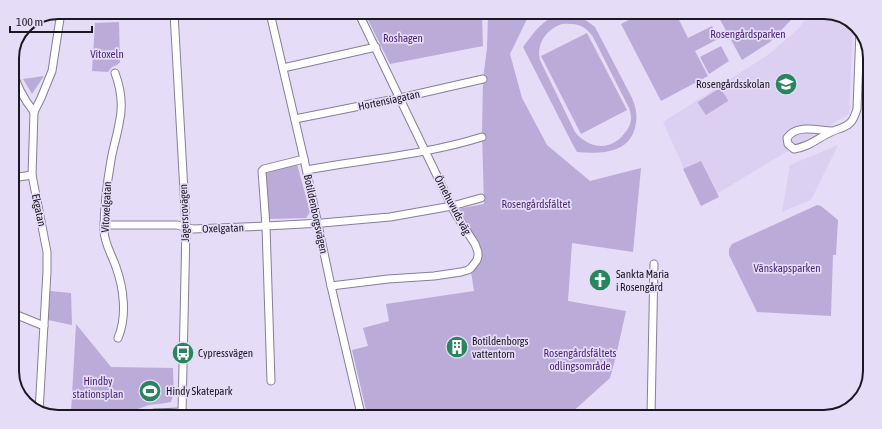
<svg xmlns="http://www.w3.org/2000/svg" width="882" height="429" font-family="'Asap Condensed',sans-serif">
	<rect width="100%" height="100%" fill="#e5dcf7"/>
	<!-- built -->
	<g fill="#dbd0f1">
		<path d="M807 16 844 17 853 24 849 114 700 204 663 122 768 55 799 28Z"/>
		<path d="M838 145 811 200 782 212 790 165Z"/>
	</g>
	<!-- green -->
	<g fill="#bbabd8" fill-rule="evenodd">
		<path d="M378 14 482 15 483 46 390 64 366 16Z"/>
		<path d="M488 15H529L510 54 522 98 547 145 590 181 641 168 633 252 572 243 568 301 626 311 616 356 610 378 569 415H504L503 412 486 415 367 414 352 350 368 346 363 328 389 321 386 304 474 291 471 272 480 260 456 211 462 208 484 204 482 133 483 79 487 48Z"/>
		<path d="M563 15C577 15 584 18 595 27L632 98C637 110 638 119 634 131 626 154 598 154 577 152L573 145 523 47C531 36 541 22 553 17 556 16 560 16 563 15ZM562 24C576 23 585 25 593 37L629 108C630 111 631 115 631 118 631 124 628 130 623 135 609 152 588 148 575 132L540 60C536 43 547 29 562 24Z"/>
		<path d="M638 15 677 16 688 38 712 26 718 39 695 51 708 76 661 101 621 24Z"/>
		<path d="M718 16H794L790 21 770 42 742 60Z"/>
		<path d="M119 22 120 62 117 65 112 67 108 72 92 71 95 23Z"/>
		<path d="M587 33 627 110 581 134 541 56Z"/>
		<path d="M721 46 729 61 709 74 700 57Z"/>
		<path d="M44 76 32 94 23 79Z"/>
		<path d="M720 88 728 100V101L706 115 705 114 698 103V102Z"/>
		<path d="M701 161 719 197 701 206 683 169Z"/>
		<path d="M297 164 310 212 306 218 269 219 264 174 267 171Z"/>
		<path d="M817 205 821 206 838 220 836 255H833L831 316 757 312 729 255V249L732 244Z"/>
		<path d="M50 291 71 293 72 325 48 320Z"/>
		<path d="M76 324 111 367 173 368C173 379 175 392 171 402L166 403 149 405 127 413H71Z"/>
	</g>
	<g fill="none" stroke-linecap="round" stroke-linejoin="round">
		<!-- minor casing -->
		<g stroke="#877f97" stroke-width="9">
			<g id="minor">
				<path d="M174 13 186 227 182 413"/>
				<path d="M270 13 304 159 331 286 361 414"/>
				<path d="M12 68C16 85 23 98 34 112"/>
				<path d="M283 68 376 47"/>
				<path d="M115 73C121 89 123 108 119 124 117 136 113 148 111 160 107 183 104 206 104 230 104 243 112 255 116 267 124 289 127 317 118 338"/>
				<path d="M295 119 400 98 483 79"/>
				<path d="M831 131C817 130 796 124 787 138L788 144 794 149C809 147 818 138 831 132 837 129 845 128 850 123 854 119 855 115 857 109L860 31"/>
				<path d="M307 170C365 159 425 155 482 137"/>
				<path d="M12 178 32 175"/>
				<path d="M104 225H177L193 229 266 226 322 223 390 217 452 206 481 198"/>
				<path d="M331 286 388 279 434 276 461 272 468 270 471 268 477 260 478 256V252L475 244 455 213 359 14"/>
				<path d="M12 313 44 326"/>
				<path d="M271 381 266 226 262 171 264 169 304 159"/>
				<path d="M39 412 47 271V252L32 175 34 112 41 98 52 71 61 12"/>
				<path d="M154 413 182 412"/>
				<path d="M651 416 654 264"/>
			</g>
		</g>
		<!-- minor -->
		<use href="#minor" stroke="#fff" stroke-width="7"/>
	</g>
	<!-- icons -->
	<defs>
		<g id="school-disc" transform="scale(1.15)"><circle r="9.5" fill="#28855d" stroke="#e5dcf7"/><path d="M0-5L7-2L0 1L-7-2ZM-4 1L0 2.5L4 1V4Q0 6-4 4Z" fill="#fff"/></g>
		<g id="church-disc" transform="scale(1.15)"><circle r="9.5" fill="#28855d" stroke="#e5dcf7"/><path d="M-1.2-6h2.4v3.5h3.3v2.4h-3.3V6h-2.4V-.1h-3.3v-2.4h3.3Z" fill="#fff"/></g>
		<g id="building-disc" transform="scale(1.15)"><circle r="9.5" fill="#28855d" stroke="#e5dcf7"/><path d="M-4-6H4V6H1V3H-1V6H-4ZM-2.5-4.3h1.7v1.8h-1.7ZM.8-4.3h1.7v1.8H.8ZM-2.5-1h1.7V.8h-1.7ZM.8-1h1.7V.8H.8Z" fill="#fff"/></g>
		<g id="bus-disc" transform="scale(1.15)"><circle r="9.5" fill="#28855d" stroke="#e5dcf7"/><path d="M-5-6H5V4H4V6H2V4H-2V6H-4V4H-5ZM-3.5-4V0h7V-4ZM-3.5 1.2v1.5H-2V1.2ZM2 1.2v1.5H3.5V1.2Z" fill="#fff"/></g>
		<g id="stadium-disc" transform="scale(1.15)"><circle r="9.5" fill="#28855d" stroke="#e5dcf7"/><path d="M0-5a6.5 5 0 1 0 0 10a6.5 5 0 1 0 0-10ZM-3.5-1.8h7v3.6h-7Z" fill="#fff"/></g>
	</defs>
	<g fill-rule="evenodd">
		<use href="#school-disc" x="786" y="84"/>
		<use href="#church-disc" x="600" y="280"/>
		<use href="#building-disc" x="457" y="347"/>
		<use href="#bus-disc" x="183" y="353"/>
		<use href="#stadium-disc" x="150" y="391"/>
	</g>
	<g text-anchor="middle" stroke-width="3.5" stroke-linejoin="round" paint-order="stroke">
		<!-- park labels -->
		<g font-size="11" fill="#4c2777" stroke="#e5dcf7">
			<text x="748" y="38">Rosengårdsparken</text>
			<text x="403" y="42">Roshagen</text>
			<text x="107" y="58">Vitoxeln</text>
			<text x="536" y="208">Rosengårdsfältet</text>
			<text x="787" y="272">Vänskapsparken</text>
			<text x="580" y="357">Rosengårdsfältets<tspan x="580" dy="13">odlingsområde</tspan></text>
			<text x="98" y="385">Hindby<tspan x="98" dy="13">stationsplan</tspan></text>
		</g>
		<!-- poi labels -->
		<g font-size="11" fill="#1b1821" stroke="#e5dcf7" text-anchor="start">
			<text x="770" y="88" text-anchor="end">Rosengårdsskolan</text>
			<text x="616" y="278">Sankta Maria<tspan x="616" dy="13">i Rosengård</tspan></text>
			<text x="472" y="345">Botildenborgs<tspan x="472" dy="13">vattentorn</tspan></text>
			<text x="198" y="357">Cypressvägen</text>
			<text x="166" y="395">Hindy Skatepark</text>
		</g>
		<!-- street labels -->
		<g font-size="11" fill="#1b1821" stroke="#e5dcf7">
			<text transform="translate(389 100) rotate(-12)" y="4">Hortensiagatan</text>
			<text transform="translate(453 205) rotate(62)" y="4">Örnehuvuds väg</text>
			<text transform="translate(106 207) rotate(-87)" y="4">Vitoxelgatan</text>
			<text transform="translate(39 210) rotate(78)" y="4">Ekgatan</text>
			<text transform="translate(184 213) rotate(-92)" y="4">Jägersrovägen</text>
			<text transform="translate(316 214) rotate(78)" y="4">Botildenborgsvägen</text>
			<text transform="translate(223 228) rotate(-2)" y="4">Oxelgatan</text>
		</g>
	</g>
	<!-- crop -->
	<path d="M0 0H882V429H0ZM58 19H824A39 39 0 0 1 863 58V371A39 39 0 0 1 824 410H58A39 39 0 0 1 19 371V58A39 39 0 0 1 58 19Z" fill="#e5dcf7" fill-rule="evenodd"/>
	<path fill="none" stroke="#1b1821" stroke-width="2" d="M58 19H824A39 39 0 0 1 863 58V371A39 39 0 0 1 824 410H58A39 39 0 0 1 19 371V58A39 39 0 0 1 58 19Z"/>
	<!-- scale -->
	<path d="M10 26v6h82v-6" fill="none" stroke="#1b1821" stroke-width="2"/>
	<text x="16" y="26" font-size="12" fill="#1b1821" stroke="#e5dcf7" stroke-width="3" paint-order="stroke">100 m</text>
</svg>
